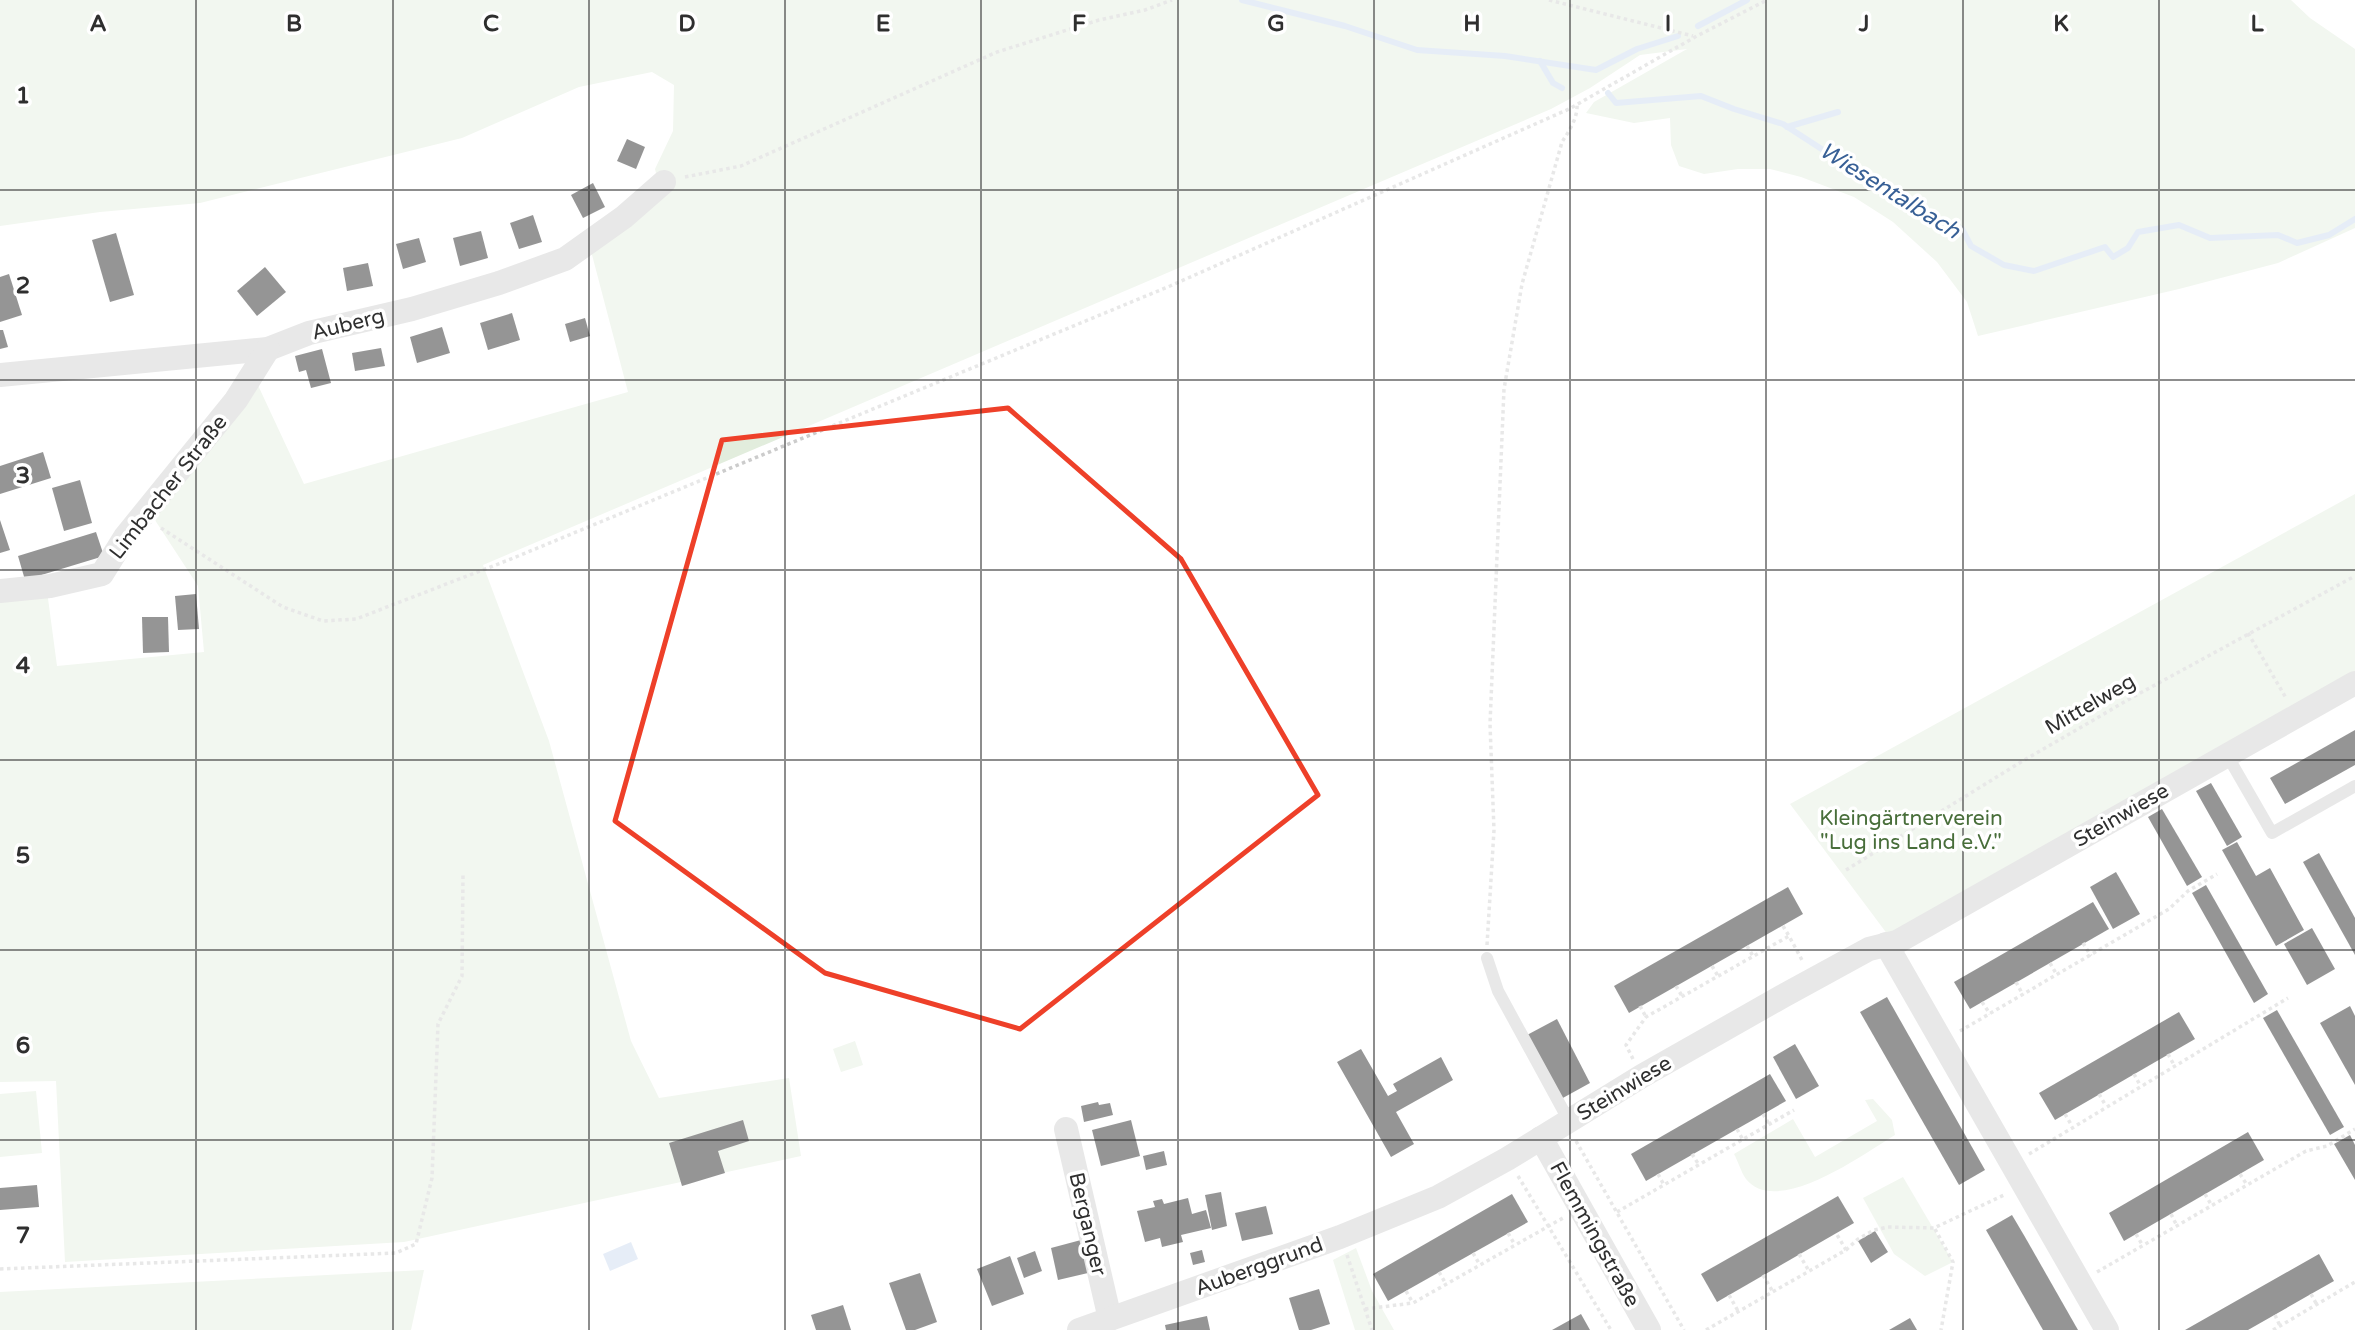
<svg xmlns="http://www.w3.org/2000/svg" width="2355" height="1330" font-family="'Varela Round',sans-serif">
	<rect width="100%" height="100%" fill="#fff"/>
	<!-- green -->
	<g fill="#e2eddd">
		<path d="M0 0H2291L2310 18 2355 49V228L2278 263 2179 289 1978 336 1967 302 1937 262 1893 222 1854 197 1801 177 1770 169H1738L1704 174 1679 166 1671 145 1670 118 1634 123 1586 113 1594 102 1687 49 1640 55 1590 88 1551 109 483 565 549 741 631 1041 659 1098 789 1078 801 1156 404 1242 65 1262 56 1081 0 1082V595L47 591 57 666 204 652 198 586 151 514 256 381 304 484 628 392 591 251 661 193 655 169 673 131 674 85 652 72 579 87 462 138 200 203 100 212 0 226Z"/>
		<path d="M2355 494V674L1888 935 1790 804Z"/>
		<path d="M855 1041 863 1065 841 1072 833 1049Z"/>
		<path d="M36 1091 42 1153 0 1157V1094Z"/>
		<path d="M1873 1099 1892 1120 1895 1135C1865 1153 1777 1218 1746 1179 1741 1172 1738 1161 1734 1154L1793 1119 1815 1157 1877 1121 1865 1100Z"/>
		<path d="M1903 1177 1953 1262 1925 1276 1894 1254 1863 1198Z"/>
		<path d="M1356 1248 1372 1291 1394 1330H1355L1333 1260Z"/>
		<path d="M424 1270 411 1330H0V1292Z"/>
	</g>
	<!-- water -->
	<path fill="#c8d8ee" d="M631 1242 638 1259 610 1271 603 1254Z"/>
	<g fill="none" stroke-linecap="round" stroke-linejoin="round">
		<!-- stream -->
		<g stroke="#c8d8ee" stroke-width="6">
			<path d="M1242 0 1345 26 1417 50 1505 56 1596 70 1637 49 1678 36"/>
			<path d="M1698 26 1747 0"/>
			<path d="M1540 61 1553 83 1562 88"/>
			<path d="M1608 93 1616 103 1701 96 1734 109 1783 124 1837 159 1897 190 1928 219 1962 229 1971 246 2004 265 2034 271 2105 247 2113 257 2128 248 2138 232 2179 225 2210 238 2278 235 2297 243 2329 235 2355 219"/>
			<path d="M1787 127 1838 112"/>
		</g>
	</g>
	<!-- building -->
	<g fill="#161616">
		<path d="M627 139 645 147 636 169 617 161Z"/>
		<path d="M593 183 605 207 583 218 571 195Z"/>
		<path d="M533 215 542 242 519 249 510 223Z"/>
		<path d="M481 231 488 258 460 266 453 238Z"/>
		<path d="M116 233 134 295 110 302 92 240Z"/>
		<path d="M419 238 426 262 403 269 396 244Z"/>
		<path d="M368 263 373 286 347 291 343 268Z"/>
		<path d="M265 267 286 292 257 316 237 291Z"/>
		<path d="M9 274 22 315 0 322V277Z"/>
		<path d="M512 313 520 340 488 350 480 323Z"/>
		<path d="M585 318 590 336 570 342 565 324Z"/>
		<path d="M442 327 450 353 417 363 410 337Z"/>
		<path d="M0 330H3L8 347 0 349Z"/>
		<path d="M381 348 385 366 355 371 352 353Z"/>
		<path d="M322 349 331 383 311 388 306 370 299 372 295 356Z"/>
		<path d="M43 452 51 478 0 494V466Z"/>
		<path d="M80 480 92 523 64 531 52 488Z"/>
		<path d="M0 520 10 550 0 553Z"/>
		<path d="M96 532 104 556 25 580 18 556Z"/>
		<path d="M196 594 199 629 178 630 175 596Z"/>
		<path d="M142 617H168L169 652 143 653Z"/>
		<path d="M2355 730V765L2285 804 2270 778Z"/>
		<path d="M2211 783 2242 837 2227 846 2196 791Z"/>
		<path d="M2162 809 2202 877 2187 886 2148 817Z"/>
		<path d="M2237 842 2256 876 2270 868 2304 930 2276 946 2222 850Z"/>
		<path d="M2319 853 2355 918V955L2303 862Z"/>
		<path d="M2116 872 2140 914 2113 929 2090 887Z"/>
		<path d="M2206 885 2268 994 2254 1003 2192 893Z"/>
		<path d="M1788 887 1803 914 1629 1013 1614 986Z"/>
		<path d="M2093 902 2109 929 1970 1009 1954 982Z"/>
		<path d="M2312 928 2335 969 2307 985 2284 944Z"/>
		<path d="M1887 997 1985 1170 1959 1185 1860 1012Z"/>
		<path d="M2350 1006 2355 1016V1085L2320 1023Z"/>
		<path d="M2277 1010 2344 1127 2330 1135 2263 1018Z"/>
		<path d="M2179 1012 2195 1039 2055 1120 2039 1093Z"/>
		<path d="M1557 1019 1590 1083 1561 1099 1527 1035Z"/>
		<path d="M1795 1044 1819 1086 1796 1099 1773 1057Z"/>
		<path d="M1361 1049 1388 1096 1397 1091 1393 1084 1441 1057 1453 1080 1396 1112 1414 1144 1391 1157 1337 1062Z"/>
		<path d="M1770 1074 1786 1101 1646 1181 1631 1154Z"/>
		<path d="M1098 1102 1099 1105 1110 1103 1113 1115 1084 1122 1081 1106Z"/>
		<path d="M743 1120 749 1141 718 1151 725 1173 682 1186 669 1143Z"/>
		<path d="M1131 1120 1140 1156 1101 1166 1092 1130Z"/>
		<path d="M2248 1132 2264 1160 2124 1241 2109 1213Z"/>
		<path d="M2350 1135 2355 1145V1180L2334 1144Z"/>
		<path d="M1164 1151 1167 1165 1146 1170 1143 1156Z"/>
		<path d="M37 1185 39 1207 0 1210V1188Z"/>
		<path d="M1221 1192 1227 1226 1212 1230 1205 1195Z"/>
		<path d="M1512 1194 1528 1222 1388 1301 1373 1274Z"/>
		<path d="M1838 1196 1854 1223 1717 1302 1701 1274Z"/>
		<path d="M1188 1198 1192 1214 1206 1210 1211 1228 1181 1235 1183 1242 1162 1247 1160 1238 1145 1242 1137 1211 1155 1207 1153 1201 1162 1199 1164 1204Z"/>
		<path d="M1266 1206 1273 1234 1242 1241 1235 1213Z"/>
		<path d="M2012 1215 2025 1237 2078 1330H2043L1986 1230Z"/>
		<path d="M1875 1231 1888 1252 1871 1263 1858 1241Z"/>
		<path d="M1081 1240 1088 1273 1058 1280 1051 1248Z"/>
		<path d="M1202 1250 1205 1262 1193 1265 1190 1253Z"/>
		<path d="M1035 1251 1042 1271 1024 1278 1017 1258Z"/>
		<path d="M2319 1254 2334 1281 2311 1294 2248 1330H2185Z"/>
		<path d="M1010 1256 1024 1294 992 1306 977 1269Z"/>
		<path d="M920 1273 937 1322 915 1330H906L889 1283Z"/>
		<path d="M1319 1289 1330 1324 1311 1330H1299L1289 1298Z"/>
		<path d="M843 1305 851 1330H816L811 1315Z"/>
		<path d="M1581 1314 1590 1330H1552Z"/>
		<path d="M1207 1316 1210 1330H1166L1165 1325Z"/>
		<path d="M1910 1318 1917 1330H1889Z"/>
	</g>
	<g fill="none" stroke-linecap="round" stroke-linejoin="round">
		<!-- path -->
		<g stroke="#ccc" stroke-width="3.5" stroke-dasharray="3.5 3.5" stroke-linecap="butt">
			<path d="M1549 0 1693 36"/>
			<path d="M685 177 741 166 997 52 1099 20 1145 10 1172 0"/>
			<path d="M161 528 283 607 323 621 356 619 511 559 1170 286 1569 109 1695 37 1767 0"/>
			<path d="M2248 633 2286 698"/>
			<path d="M1846 870 2021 762 2133 697 2355 576"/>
			<path d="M1783 926 1789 936"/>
			<path d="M2083 943 2091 956"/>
			<path d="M1487 945 1494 830 1490 724 1504 389 1522 284 1562 142C1569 131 1578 118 1577 104"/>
			<path d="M1747 946 1753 956"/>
			<path d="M2050 963 2057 975"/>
			<path d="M1712 966 1718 976"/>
			<path d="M2016 982 2023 995"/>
			<path d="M1676 986 1682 996"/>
			<path d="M1982 1002 1990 1014"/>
			<path d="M1640 1006 1646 1017"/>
			<path d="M1960 1031 2169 909 2188 891 2217 874"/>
			<path d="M2168 1054 2174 1065"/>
			<path d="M1633 1059 1626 1045 1646 1017 1789 936 1802 960"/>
			<path d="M2134 1074 2140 1085"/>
			<path d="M2099 1094 2106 1106"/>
			<path d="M1763 1114 1769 1124"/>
			<path d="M2065 1114 2072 1126"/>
			<path d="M1737 1129 1743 1140"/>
			<path d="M1576 1141 1684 1330"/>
			<path d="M1692 1154 1699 1165"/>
			<path d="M2029 1154 2288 998"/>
			<path d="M1658 1174 1664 1185"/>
			<path d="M2240 1174 2247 1185"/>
			<path d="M1518 1176 1611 1330"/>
			<path d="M2205 1194 2212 1206"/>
			<path d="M1617 1212 1794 1110"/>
			<path d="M2171 1214 2177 1226"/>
			<path d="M1935 1229 1953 1262 1941 1330"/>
			<path d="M1508 1233 1515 1245"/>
			<path d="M2136 1234 2143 1246"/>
			<path d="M1846 1250 1858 1239 1874 1230 1888 1227 1934 1228 2004 1195"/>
			<path d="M1473 1253 1480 1265"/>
			<path d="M1799 1254 1809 1271"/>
			<path d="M1347 1255 1372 1330"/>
			<path d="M0 1269 396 1253 416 1244 432 1178 438 1024 462 976 463 875"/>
			<path d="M1439 1272 1446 1284"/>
			<path d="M2097 1272 2306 1151 2327 1146 2355 1129"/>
			<path d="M1763 1275 1773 1292"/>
			<path d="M1406 1291 1413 1303"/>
			<path d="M2311 1294 2317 1305"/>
			<path d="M1729 1295 1738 1311"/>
			<path d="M1365 1309 1413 1303 1563 1218"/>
			<path d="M2275 1315 2280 1326"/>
			<path d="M1706 1330 1846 1250 1836 1233"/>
			<path d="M2273 1330 2355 1282"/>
		</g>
		<!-- lane -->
		<g stroke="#ccc" stroke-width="12">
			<path d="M2227 755 2272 833 2355 786"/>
			<path d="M1487 958 1498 991 1569 1121"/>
		</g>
		<!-- street -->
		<g stroke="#ccc" stroke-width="24">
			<path d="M0 375 268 349 309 333 412 309 499 283 565 259 624 217 664 182"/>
			<path d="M0 591 50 586 102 574 125 537 236 400 268 349"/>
			<path d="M1886 944 2107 1330"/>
			<path d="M1066 1129 1110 1319"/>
			<path d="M1541 1138 1649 1330"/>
			<path d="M1079 1330 1340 1237 1438 1197 1507 1159 1642 1076 1783 996 1869 949 1897 942 2355 683"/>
		</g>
	</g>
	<!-- marked area -->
	<path d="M0 0H2355V1330H0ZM1008 408 1181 559 1318 795 1020 1029 825 973 615 821 722 440Z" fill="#fff" fill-opacity=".55" fill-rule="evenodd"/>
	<path fill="none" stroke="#ee4029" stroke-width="5" stroke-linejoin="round" d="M1008 408 1181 559 1318 795 1020 1029 825 973 615 821 722 440Z"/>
	<!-- grid -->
	<path fill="none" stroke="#2f2f2f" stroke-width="2" stroke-opacity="0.55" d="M196 0V1330M393 0V1330M589 0V1330M785 0V1330M981 0V1330M1178 0V1330M1374 0V1330M1570 0V1330M1766 0V1330M1963 0V1330M2159 0V1330M0 190H2355M0 380H2355M0 570H2355M0 760H2355M0 950H2355M0 1140H2355"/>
	<g text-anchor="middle" stroke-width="7" stroke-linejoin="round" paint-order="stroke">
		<!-- street labels -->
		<g font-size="21" fill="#2f2f2f" stroke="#fff">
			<text transform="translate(348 324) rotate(-14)" y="7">Auberg</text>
			<text transform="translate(168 487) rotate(-52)" y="7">Limbacher Straße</text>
			<text transform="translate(2090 704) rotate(-30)" y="7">Mittelweg</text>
			<text transform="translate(2121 815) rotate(-30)" y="7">Steinwiese</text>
			<text transform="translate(1624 1088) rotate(-31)" y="7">Steinwiese</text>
			<text transform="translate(1088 1224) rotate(77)" y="7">Berganger</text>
			<text transform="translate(1595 1234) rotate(61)" y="7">Flemmingstraße</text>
			<text transform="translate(1259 1266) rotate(-20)" y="7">Auberggrund</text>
		</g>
		<!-- park labels -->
		<g font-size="21" fill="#486e3a" stroke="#fff">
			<text x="1911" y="825">Kleingärtnerverein<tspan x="1911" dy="24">"Lug ins Land e.V."</tspan></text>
		</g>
		<!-- water labels -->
		<g font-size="23" font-style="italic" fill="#386096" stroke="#fff">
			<text transform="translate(1890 190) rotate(32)" y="8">Wiesentalbach</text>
		</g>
	</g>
	<g font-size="23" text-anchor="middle" font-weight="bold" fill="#2f2f2f" stroke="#fff" stroke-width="7" stroke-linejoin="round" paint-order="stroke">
		<text x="98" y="31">A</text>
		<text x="294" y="31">B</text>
		<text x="491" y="31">C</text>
		<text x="687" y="31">D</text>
		<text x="883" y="31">E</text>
		<text x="1079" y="31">F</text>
		<text x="1276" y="31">G</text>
		<text x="1472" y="31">H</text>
		<text x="1668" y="31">I</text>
		<text x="1864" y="31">J</text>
		<text x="2061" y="31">K</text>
		<text x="2257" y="31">L</text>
		<text x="23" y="103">1</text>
		<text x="23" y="293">2</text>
		<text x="23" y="483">3</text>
		<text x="23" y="673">4</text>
		<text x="23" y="863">5</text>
		<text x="23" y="1053">6</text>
		<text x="23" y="1243">7</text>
	</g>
</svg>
